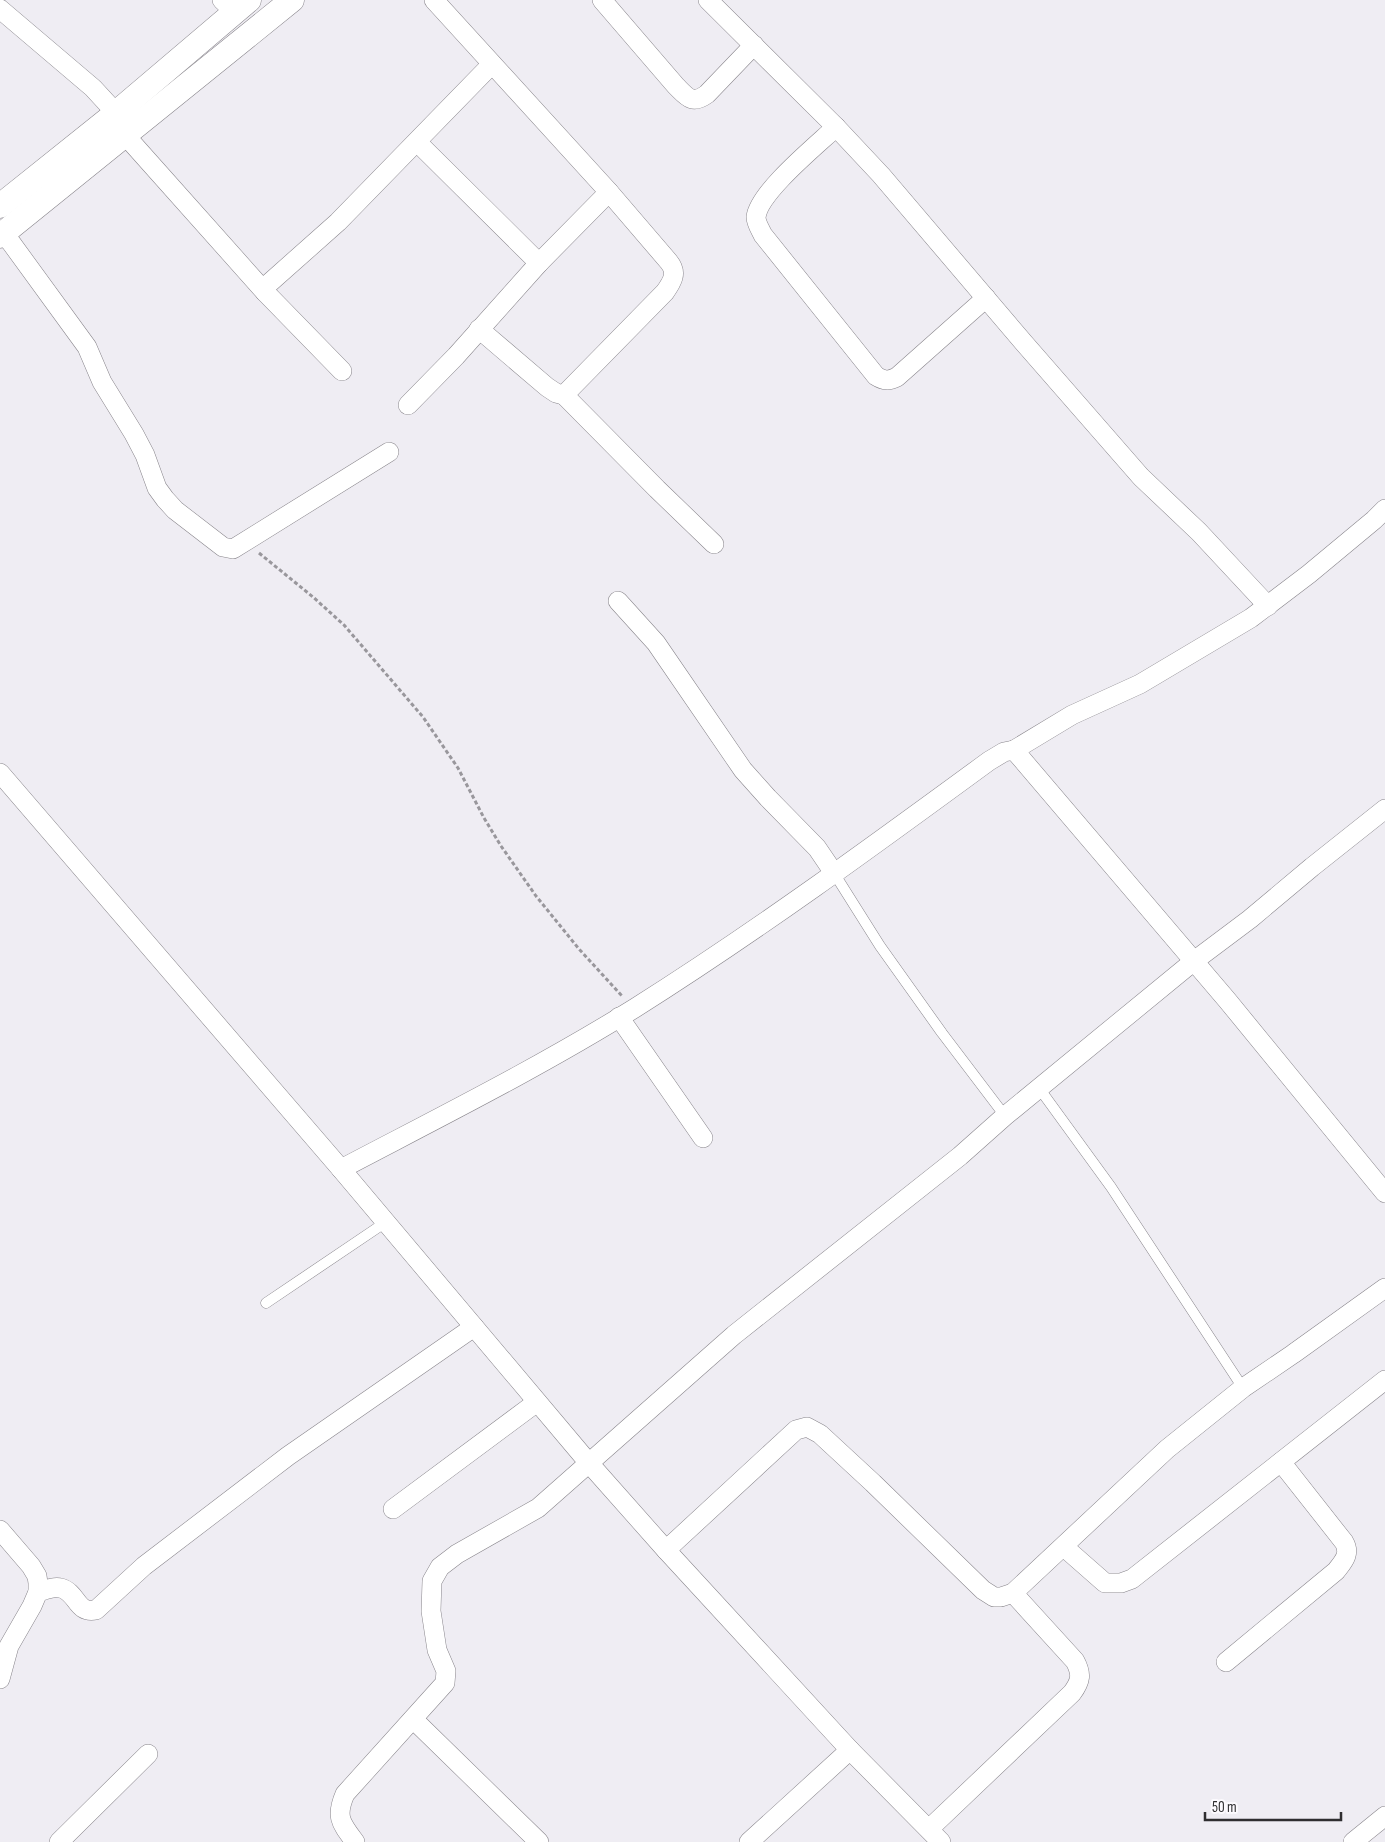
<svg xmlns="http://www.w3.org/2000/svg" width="1385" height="1842" font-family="'Sofia Sans Condensed',sans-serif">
	<rect width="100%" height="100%" fill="#efedf3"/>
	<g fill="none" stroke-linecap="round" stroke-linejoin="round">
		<!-- service casing -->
		<g stroke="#88858b" stroke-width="11">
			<g id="service">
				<path d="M834 873 880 946 942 1033 1005 1116"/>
				<path d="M1039 1088 1111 1187 1243 1388"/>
				<path d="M266 1303 386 1222"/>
			</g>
		</g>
		<!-- minor casing -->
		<g stroke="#88858b" stroke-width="20">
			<g id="minor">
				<path d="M222 0 235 12"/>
				<path d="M434 0 609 192 669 262C678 273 672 282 665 292L564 395 556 393 547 387 479 329"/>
				<path d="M602 0 676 86C687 97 692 105 707 94L754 45"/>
				<path d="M708 0 836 127 881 175 1024 343 1141 477 1199 532 1268 606"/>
				<path d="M0 9 93 88 116 113"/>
				<path d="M836 127C817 145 759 192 756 217 756 223 760 229 763 235L876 376C884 381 889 381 897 377L986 298"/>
				<path d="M125 135 265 292 342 371"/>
				<path d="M417 142 539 263"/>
				<path d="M4 233 87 347 102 382 134 434 145 455 157 488 165 499 175 510 223 547 233 549 389 452"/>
				<path d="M265 292 266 286 338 222 492 64"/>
				<path d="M564 395 657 489 714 544"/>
				<path d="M408 405 456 356 539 263 609 192"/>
				<path d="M618 601 656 643 743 770 768 798 817 848 834 873"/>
				<path d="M1014 750 1072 715 1140 684 1251 618 1309 574 1374 520 1385 509"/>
				<path d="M0 773 341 1169 588 1462 666 1550 850 1750 941 1842"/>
				<path d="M619 1017 703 1138"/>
				<path d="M341 1169C440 1117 540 1067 635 1008 757 931 873 846 989 761L1004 752 1014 750 1227 1000 1385 1193"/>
				<path d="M393 1509 537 1402"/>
				<path d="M0 1530 31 1566 37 1576 38 1583V1592L32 1606 9 1646 0 1679"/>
				<path d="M1064 1547 1105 1583H1121L1132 1579 1385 1380"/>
				<path d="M666 1550 796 1430 807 1427 820 1434 873 1483 983 1590 994 1597H1001L1013 1593 1167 1449 1243 1388 1293 1354 1385 1288"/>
				<path d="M38 1592C45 1590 54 1586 61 1588 78 1593 76 1614 96 1610L144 1566 288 1456 474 1327"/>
				<path d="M1226 1662 1336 1571C1343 1562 1351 1554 1344 1542L1281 1462"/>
				<path d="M413 1719 539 1842"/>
				<path d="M929 1829 1072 1693C1081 1681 1082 1674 1075 1661L1013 1593"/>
				<path d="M59 1842 148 1754"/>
				<path d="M355 1842C341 1823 335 1817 345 1794L445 1683 446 1671 437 1650 431 1611 432 1581 440 1567 457 1554 538 1508 734 1335 960 1156 1005 1116 1194 961 1250 919 1312 867 1385 809"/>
				<path d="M749 1842 850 1750"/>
				<path d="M1353 1842 1385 1816"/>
			</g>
		</g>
		<!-- tertiary casing -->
		<g stroke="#88858b" stroke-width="25">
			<g id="tertiary">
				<path d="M0 206 116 113 249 0"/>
				<path d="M0 236 292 0"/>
			</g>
		</g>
		<!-- path -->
		<path stroke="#99979c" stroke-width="3" stroke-dasharray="4 2.5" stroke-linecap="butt" d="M259 553 313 597 344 625 423 717 458 768 484 818 501 846 536 896 579 949 622 996"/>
		<!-- service -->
		<use href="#service" stroke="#fff" stroke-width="10"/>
		<!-- minor -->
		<use href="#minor" stroke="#fff" stroke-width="19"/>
		<!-- tertiary -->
		<use href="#tertiary" stroke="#fff" stroke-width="24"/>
	</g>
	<!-- scale -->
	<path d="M1205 1812v8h136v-8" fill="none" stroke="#2f2e30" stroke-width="2.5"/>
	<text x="1212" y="1812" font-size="15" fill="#2f2e30" stroke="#fcfafe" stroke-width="4" paint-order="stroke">50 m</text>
</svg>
